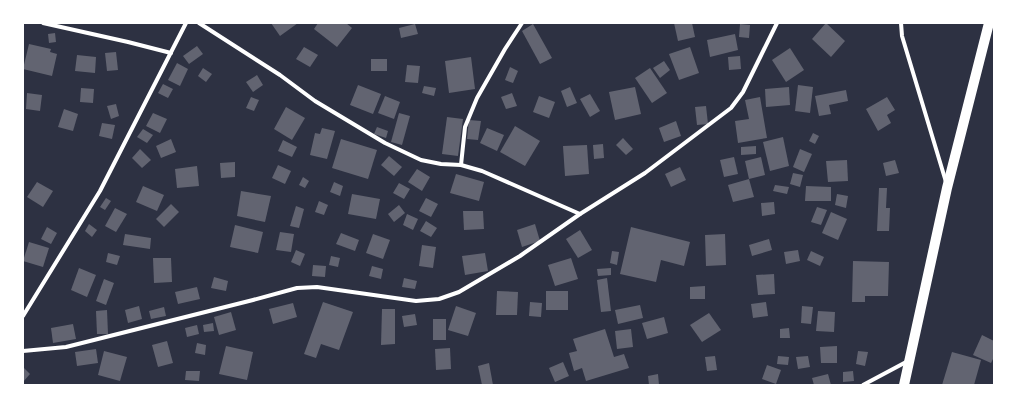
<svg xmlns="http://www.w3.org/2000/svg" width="1017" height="408" font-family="'Exo 2',sans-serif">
	<rect width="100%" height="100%" fill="#2d3142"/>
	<!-- building -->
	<g fill="#626471">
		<path d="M271 23H298L280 36Z"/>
		<path d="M318 23H346L352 28 337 47 314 29Z"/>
		<path d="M674 23H692L695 37 678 41Z"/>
		<path d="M826 23 845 41 831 57 812 39Z"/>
		<path d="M415 24 418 34 401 38 399 28Z"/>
		<path d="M533 24 552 58 540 64 522 31Z"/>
		<path d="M740 24 750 25 749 38 739 37Z"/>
		<path d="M55 33 56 42 49 43 48 34Z"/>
		<path d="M735 34 738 50 710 57 707 40Z"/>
		<path d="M29 44 51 49 50 52 57 54 52 76 23 69Z"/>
		<path d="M197 46 203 54 189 64 183 56Z"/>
		<path d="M304 47 318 55 310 67 296 59Z"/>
		<path d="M690 47 699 73 679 80 669 54Z"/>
		<path d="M790 48 804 70 786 82 772 60Z"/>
		<path d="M116 52 118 70 107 71 105 53Z"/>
		<path d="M77 55 96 57 95 73 75 71Z"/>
		<path d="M740 56 741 69 729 70 728 57Z"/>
		<path d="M471 57 475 89 449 93 445 61Z"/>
		<rect x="371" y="59" width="16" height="12"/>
		<path d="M664 61 670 70 660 78 653 68Z"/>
		<path d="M177 63 188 69 180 86 168 80Z"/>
		<path d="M407 65 420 66 418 83 405 82Z"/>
		<path d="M510 67 518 71 513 83 505 80Z"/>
		<path d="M203 68 212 74 206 82 198 76Z"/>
		<path d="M650 68 667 93 652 103 635 78Z"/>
		<path d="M257 75 263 85 253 92 246 82Z"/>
		<path d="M163 84 173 89 168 98 158 93Z"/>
		<path d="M358 85 381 94 373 114 350 105Z"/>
		<path d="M798 85 813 87 810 113 795 111Z"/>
		<path d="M424 86 436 88 434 96 422 93Z"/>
		<path d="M570 87 577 103 567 107 561 91Z"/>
		<path d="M635 87 641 114 615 120 609 92Z"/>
		<path d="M789 87 790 105 766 107 765 89Z"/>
		<path d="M81 88 94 89 93 103 80 102Z"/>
		<path d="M846 90 848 101 829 105 831 114 819 116 815 96Z"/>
		<path d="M27 93 42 95 40 111 26 109Z"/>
		<path d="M512 93 517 106 506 109 501 97Z"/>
		<path d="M590 94 600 111 590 117 580 99Z"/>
		<path d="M385 96 400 102 394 119 378 113Z"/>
		<path d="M539 96 555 102 549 118 533 112Z"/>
		<path d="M251 97 259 100 254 111 246 108Z"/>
		<path d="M760 97 767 138 738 143 735 121 749 119 745 100Z"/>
		<path d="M887 97 895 110 887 115 891 123 878 131 866 109Z"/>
		<path d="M116 104 119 116 111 119 107 106Z"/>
		<path d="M706 106 708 124 697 125 695 107Z"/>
		<path d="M286 107 305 118 292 140 274 129Z"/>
		<path d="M64 109 78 114 73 131 58 127Z"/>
		<path d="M153 113 167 119 160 133 146 126Z"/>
		<path d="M399 113 410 116 402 145 391 142Z"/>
		<path d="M447 117 463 119 458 156 442 154Z"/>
		<path d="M469 120 481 121 478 140 467 139Z"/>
		<path d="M676 121 681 136 664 142 659 128Z"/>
		<path d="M102 123 115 125 112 139 99 136Z"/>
		<path d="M515 126 540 141 525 166 500 152Z"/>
		<path d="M377 127 388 131 386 138 374 134Z"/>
		<path d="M322 128 335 131 327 159 310 155 315 133 320 134Z"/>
		<path d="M487 128 504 135 497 151 480 143Z"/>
		<path d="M143 129 153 135 147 143 137 137Z"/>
		<path d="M813 133 819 136 815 144 809 141Z"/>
		<path d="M783 137 789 166 770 171 763 142Z"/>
		<path d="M623 138 633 149 626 155 616 145Z"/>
		<path d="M171 139 176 152 161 158 156 146Z"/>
		<path d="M341 139 377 150 368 179 332 168Z"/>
		<path d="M283 140 297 147 292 157 278 151Z"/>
		<path d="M603 144 604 158 594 159 593 145Z"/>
		<path d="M587 145 589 174 565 176 563 146Z"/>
		<path d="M756 146V154L741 155V147Z"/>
		<path d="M140 149 151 160 142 168 132 158Z"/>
		<path d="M800 149 812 154 804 172 793 167Z"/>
		<path d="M389 156 402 167 394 176 381 165Z"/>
		<path d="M734 157 738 174 724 177 720 160Z"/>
		<path d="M761 157 765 175 749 179 754 197 733 202 728 185 749 179 745 161Z"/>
		<path d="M847 160 848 181 828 182 826 161Z"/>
		<path d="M895 160 899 173 886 176 883 163Z"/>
		<path d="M235 162V177L221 178 220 163Z"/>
		<path d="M278 165 291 171 285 184 272 178Z"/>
		<path d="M197 166 199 186 177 188 175 169Z"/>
		<path d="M680 167 686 180 671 187 665 174Z"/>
		<path d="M417 169 430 177 422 191 408 182Z"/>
		<path d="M793 173 803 175 800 187 790 184Z"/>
		<path d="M456 174 484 182 479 201 450 193Z"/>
		<path d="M303 177 309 181 305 188 299 185Z"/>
		<path d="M37 182 53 191 43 207 27 197Z"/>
		<path d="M334 182 343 186 340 196 330 192Z"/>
		<path d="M399 183 410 189 404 199 393 193Z"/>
		<path d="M775 185 789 187 787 194 773 191Z"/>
		<path d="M143 186 164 195 157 211 136 202Z"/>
		<path d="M806 186 831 187V201H805Z"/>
		<path d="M879 188H887L886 208H890L889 231H877Z"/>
		<path d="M241 191 271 196 265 222 237 216Z"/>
		<path d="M352 194 380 199 376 219 348 214Z"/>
		<path d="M837 194 848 196 846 208 835 205Z"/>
		<path d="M106 198 111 201 105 210 100 207Z"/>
		<path d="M426 198 438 204 431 217 419 211Z"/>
		<path d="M319 201 328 205 324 215 315 212Z"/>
		<path d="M774 202 775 214 762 216 761 203Z"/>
		<path d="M171 204 179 212 164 227 156 219Z"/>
		<path d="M399 205 405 213 394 222 388 214Z"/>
		<path d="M296 206 304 209 299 228 290 226Z"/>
		<path d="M817 207 827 210 821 225 811 222Z"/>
		<path d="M115 208 127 214 116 232 105 226Z"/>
		<path d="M463 211H483L484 229 464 230Z"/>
		<path d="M831 212 847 219 838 240 822 233Z"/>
		<path d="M407 214 418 219 413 230 403 225Z"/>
		<path d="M426 221 437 228 431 237 420 231Z"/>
		<path d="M89 224 97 230 92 237 85 231Z"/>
		<path d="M535 224 540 241 522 247 517 230Z"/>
		<path d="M235 225 263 232 258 253 230 247Z"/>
		<path d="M47 227 57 233 51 244 41 239Z"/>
		<path d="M631 227 690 242 684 266 661 260 656 282 620 274Z"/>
		<path d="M580 230 592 250 578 258 566 239Z"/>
		<path d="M280 232 294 234 291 252 276 250Z"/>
		<path d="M341 233 359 240 355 251 336 244Z"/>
		<path d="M125 234 151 238 150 249 123 245Z"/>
		<path d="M373 234 390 240 383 259 366 253Z"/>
		<path d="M725 234 726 265 706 266 705 235Z"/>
		<path d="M769 239 772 250 752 256 749 245Z"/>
		<path d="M29 242 49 248 43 267 23 261Z"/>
		<path d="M422 245 436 247 433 268 419 266Z"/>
		<path d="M296 250 305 254 300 266 291 262Z"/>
		<path d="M798 250 800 261 786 264 784 252Z"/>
		<path d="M612 251 619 252 617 265 610 263Z"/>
		<path d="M811 251 824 257 820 266 807 260Z"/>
		<path d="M108 253 120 256 117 265 106 262Z"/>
		<path d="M485 253 488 271 465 275 462 256Z"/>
		<path d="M331 256 340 258 338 267 329 265Z"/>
		<path d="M153 258H171L172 282 154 283Z"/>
		<path d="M571 258 578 279 555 286 548 265Z"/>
		<path d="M853 261 889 262 888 296H865V302H852Z"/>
		<path d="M313 265 326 266 325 277 312 276Z"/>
		<path d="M372 266 383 269 381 279 369 276Z"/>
		<path d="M79 268 96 275 87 297 71 290Z"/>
		<path d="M611 268V275L598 276 597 269Z"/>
		<path d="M774 274 775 294 758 295 756 275Z"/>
		<path d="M214 277 228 281 226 291 211 288Z"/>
		<path d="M404 278 417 281 415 289 402 287Z"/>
		<path d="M607 278 611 311 601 312 597 280Z"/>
		<path d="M104 279 114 283 106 305 96 301Z"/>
		<path d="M705 286V299H690V287Z"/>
		<path d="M197 287 200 299 178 304 175 292Z"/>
		<path d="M497 291 518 292 517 315H496Z"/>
		<rect x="546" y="291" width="22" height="19"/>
		<path d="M323 302 353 312 339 350 321 344 316 358 304 354Z"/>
		<path d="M530 302 542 303 541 317 529 316Z"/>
		<path d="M766 302 768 316 753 318 751 304Z"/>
		<path d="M293 303 297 317 273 324 269 309Z"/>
		<path d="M640 305 643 318 618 324 615 310Z"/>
		<path d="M139 306 142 319 128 323 125 310Z"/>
		<path d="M456 306 476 313 468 336 448 330Z"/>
		<path d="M802 306 813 307 811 324 801 323Z"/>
		<path d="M164 307 166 316 151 319 149 311Z"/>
		<path d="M382 309H395V344L381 345Z"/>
		<path d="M107 310 108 334H97L96 311Z"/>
		<path d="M818 311 835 312 834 332 816 331Z"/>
		<path d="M231 312 236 330 219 335 214 317Z"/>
		<path d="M709 313 721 330 702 342 690 325Z"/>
		<path d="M415 314 417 325 404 327 402 316Z"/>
		<path d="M664 317 668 333 647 339 642 323Z"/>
		<rect x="433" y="319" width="13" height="21"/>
		<path d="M213 323 214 331 204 332 203 325Z"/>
		<path d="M73 324 76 339 53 343 51 328Z"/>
		<path d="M197 325 199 334 187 337 185 328Z"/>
		<path d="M789 328 790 338H780V329Z"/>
		<path d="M605 329 614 357 624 354 629 368 586 381 582 368 574 371 569 353 577 351 573 339Z"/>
		<path d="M631 329 633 347 617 349 615 331Z"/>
		<path d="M982 335 994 341V357L991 363 973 355Z"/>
		<path d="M167 341 173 363 158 367 152 345Z"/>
		<path d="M197 343 206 345 205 355 195 353Z"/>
		<path d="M226 346 253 352 247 380 219 374Z"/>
		<path d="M837 346V363H821L820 347Z"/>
		<path d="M450 348 451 369 436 370 435 349Z"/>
		<path d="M96 349 98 363 77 366 75 352Z"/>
		<path d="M104 351 127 357 120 381 98 375Z"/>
		<path d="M858 351 868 352 865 366 856 364Z"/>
		<path d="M952 352 981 360 974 385H942Z"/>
		<path d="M715 356 717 370 707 371 705 357Z"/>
		<path d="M778 356 789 357 788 365 777 364Z"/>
		<path d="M808 356 810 367 798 369 796 357Z"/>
		<path d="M563 362 569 376 555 382 549 368Z"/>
		<path d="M489 363 493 385H482L478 366Z"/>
		<path d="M767 365 781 370 776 384 762 379Z"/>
		<path d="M24 368 30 374 23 382V369Z"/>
		<path d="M186 371H200L199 381 185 380Z"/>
		<path d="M853 371 854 381 843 382V372Z"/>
		<path d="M658 374 659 385H649L648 376Z"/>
		<path d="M828 374 831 385H814L812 378Z"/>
	</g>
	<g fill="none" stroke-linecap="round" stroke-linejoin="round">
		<!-- minor -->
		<g stroke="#fff" stroke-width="4">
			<path d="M43 23 128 42 171 53"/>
			<path d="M199 23 280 75 315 101 385 143 421 160 441 164 461 165 482 171 580 214"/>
			<path d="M901 23 902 36 946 182"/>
			<path d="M461 165 465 127 477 98 505 49 522 23"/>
			<path d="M23 316 100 191 186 23"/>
			<path d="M23 351 66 347 253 300 297 288 317 287 416 301 439 299 459 292 520 256 580 214 645 173 731 108 743 92 777 23"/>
			<path d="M863 385 908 361"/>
		</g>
		<!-- primary -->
		<path stroke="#fff" stroke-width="10" d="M904 385 947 188 989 23"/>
	</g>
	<!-- border -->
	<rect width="1017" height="408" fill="none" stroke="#ffffff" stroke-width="48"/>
</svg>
